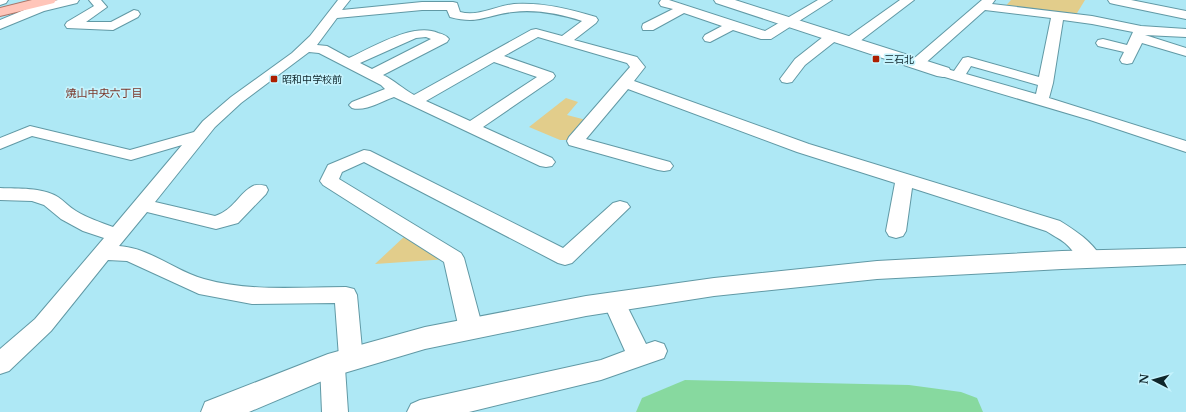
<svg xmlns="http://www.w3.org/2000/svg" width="1186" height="412" font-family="'Libre Baskerville','Noto Sans JP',serif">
	<rect width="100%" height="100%" fill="#aee8f5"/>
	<!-- green -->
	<g fill="#e2cd8b">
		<path d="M1011 0H1085L1074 18 1003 9Z"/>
		<path d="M566 98 578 102 567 115 590 121 571 140H560L529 127Z"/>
		<path d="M406 235 448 259 375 264Z"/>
		<path d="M704 404 789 408 914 412H679Z"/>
	</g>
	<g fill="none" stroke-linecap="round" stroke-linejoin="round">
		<!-- river -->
		<path fill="#87d99f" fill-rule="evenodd" d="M685 380 909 385 961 392 977 398 983 412H636L642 398Z"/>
		<!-- street casing -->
		<g stroke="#6199a5" stroke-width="2">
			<g id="street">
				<path d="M0 0H8L6 3 0 5Z"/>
				<path d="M58 0H79L77 3 44 11 0 29V20L36 5Z"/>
				<path d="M89 0H101L107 7 86 22H111L134 10 138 11 140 14 138 17 113 30 67 28 65 25 67 22 94 6Z"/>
				<path d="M338 0H350L342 10 422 2H453L457 3 460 12C478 17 496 6 514 4 542 2 570 9 596 17L598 20 596 23 574 40 637 57 645 67 634 81 809 144 1060 221C1076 231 1093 242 1102 259L1099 264C1081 270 1077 253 1065 243 1059 238 1052 235 1046 231L912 188 906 231 903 236 896 238 889 236 886 231 895 183 797 152 628 89 586 139 670 162 673 166 670 170 664 171 658 170 569 145 567 141 569 137 630 67 627 63 538 37 504 56 553 73 555 76 553 79 483 127 552 158 555 162 552 166 546 167 540 166 394 97C382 101 365 112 352 108L349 105 352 102 385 89 381 85 319 53 309 52 241 103 215 127 155 202 215 216C234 210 239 193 253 186 257 184 261 185 266 186L268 190 266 194 238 223 216 229 147 212 119 246C150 248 175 271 204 279 250 292 299 287 346 287L354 289 357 295 363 360 360 367 351 370 345 368 348 412H322L320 365 323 358 332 355 339 357 335 303 252 304 199 294 127 261 108 260 51 331 9 371 0 374V349L35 319 104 238 83 231 61 219 44 205 32 201 0 200V188C19 189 41 187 58 197 64 201 69 207 76 211 87 218 100 222 113 227L182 145 131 160 32 136 0 149V138L30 126 130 150 194 132 203 121 231 97 292 53 310 36ZM422 10H447L450 17C479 25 486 15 513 12 536 9 560 14 582 21L562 36 536 29 531 30 414 95C403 89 394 80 383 75L447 42 449 39C446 35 442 34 438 33 414 22 373 47 349 58L327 46 317 45 337 18ZM426 37 431 39 372 69 360 63 416 38ZM494 62 537 77 470 121 426 101Z"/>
				<path d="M661 0H669L765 31 818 0H832L771 39H761L733 30 710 42 705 41 703 38 705 35 722 26 684 13 653 30H643L642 27 643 24 673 9 661 6 659 3Z"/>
				<path d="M900 0H914L855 45H845L843 42 845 39Z"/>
				<path d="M982 0H995L992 4 1092 16 1141 26 1186 29V37L1145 35 1186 48V56L1142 43 1132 63 1127 64 1122 63 1120 60 1124 52 1098 46 1096 43 1098 40 1103 39 1127 45 1133 32 1092 24 1063 20 1053 83 1049 98 1186 141V152L1090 120 938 75 936 72 938 69 943 68 954 71 963 58 968 57 1039 77 1051 18 985 10 921 67 916 68 911 67 909 64 911 61ZM971 66 1038 85 1036 94 966 74Z"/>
				<path d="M1108 0H1131L1186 11V19L1114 4 1110 3Z"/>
				<path d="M833 32 838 33 840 36 838 39 805 65 792 82 787 83 782 82 780 79 795 59 828 33Z"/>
				<path d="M364 150 370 151 563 248 613 203 620 201 627 203 630 207 572 263 565 265 558 263 364 162 342 172 339 179 461 253 464 258 483 329 479 335 471 338 463 335 459 329 444 262 323 185 320 181 328 165Z"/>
				<path d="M614 294 622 296 646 344 655 341 664 344 667 351 664 358 601 380 469 412H407L411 404 420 400 601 360 625 351 603 302 606 296Z"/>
			</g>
		</g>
		<!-- secondary casing -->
		<g stroke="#6199a5" stroke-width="2">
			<g id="secondary">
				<path d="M714 0H735L949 68 951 72 949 76 943 77 937 76 716 3Z"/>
				<path d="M1186 248V264L1062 269 877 279 714 296 586 316 425 349 334 376 249 412H201L205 402 328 354 425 327 586 296 714 278 877 261 1062 251Z"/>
			</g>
		</g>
		<!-- primary casing -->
		<g stroke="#ab7569" stroke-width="2">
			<path id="primary" d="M32 0H56L54 3 0 16V8Z"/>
		</g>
		<!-- street -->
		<use href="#street" fill="#fff" fill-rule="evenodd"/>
		<!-- secondary -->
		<use href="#secondary" fill="#fff" fill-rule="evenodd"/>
		<!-- primary -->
		<use href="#primary" fill="#ffc5b9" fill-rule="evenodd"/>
	</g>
	<!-- markers -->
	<g fill="#ad1f00" stroke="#c5f3fd" stroke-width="1.5">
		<rect x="872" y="55" width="8" height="8" rx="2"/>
		<rect x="270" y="75" width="8" height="8" rx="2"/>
	</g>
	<g text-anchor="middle" stroke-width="3.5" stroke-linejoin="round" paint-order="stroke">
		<!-- far-poi labels -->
		<g font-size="10" fill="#0f262b" stroke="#c5f3fd" text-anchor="start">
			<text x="884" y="63">三石北</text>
			<text x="282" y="83">昭和中学校前</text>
		</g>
		<!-- far-neighbourhood labels -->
		<g font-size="11" fill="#7b3628" stroke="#c5f3fd">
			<text x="104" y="97">焼山中央六丁目</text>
		</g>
	</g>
	<!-- north arrow -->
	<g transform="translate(1154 380) rotate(276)" stroke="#c5f3fd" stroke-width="3" paint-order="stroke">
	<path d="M0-3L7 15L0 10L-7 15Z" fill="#0f262b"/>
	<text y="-6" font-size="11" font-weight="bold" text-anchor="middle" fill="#0f262b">N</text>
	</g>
</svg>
